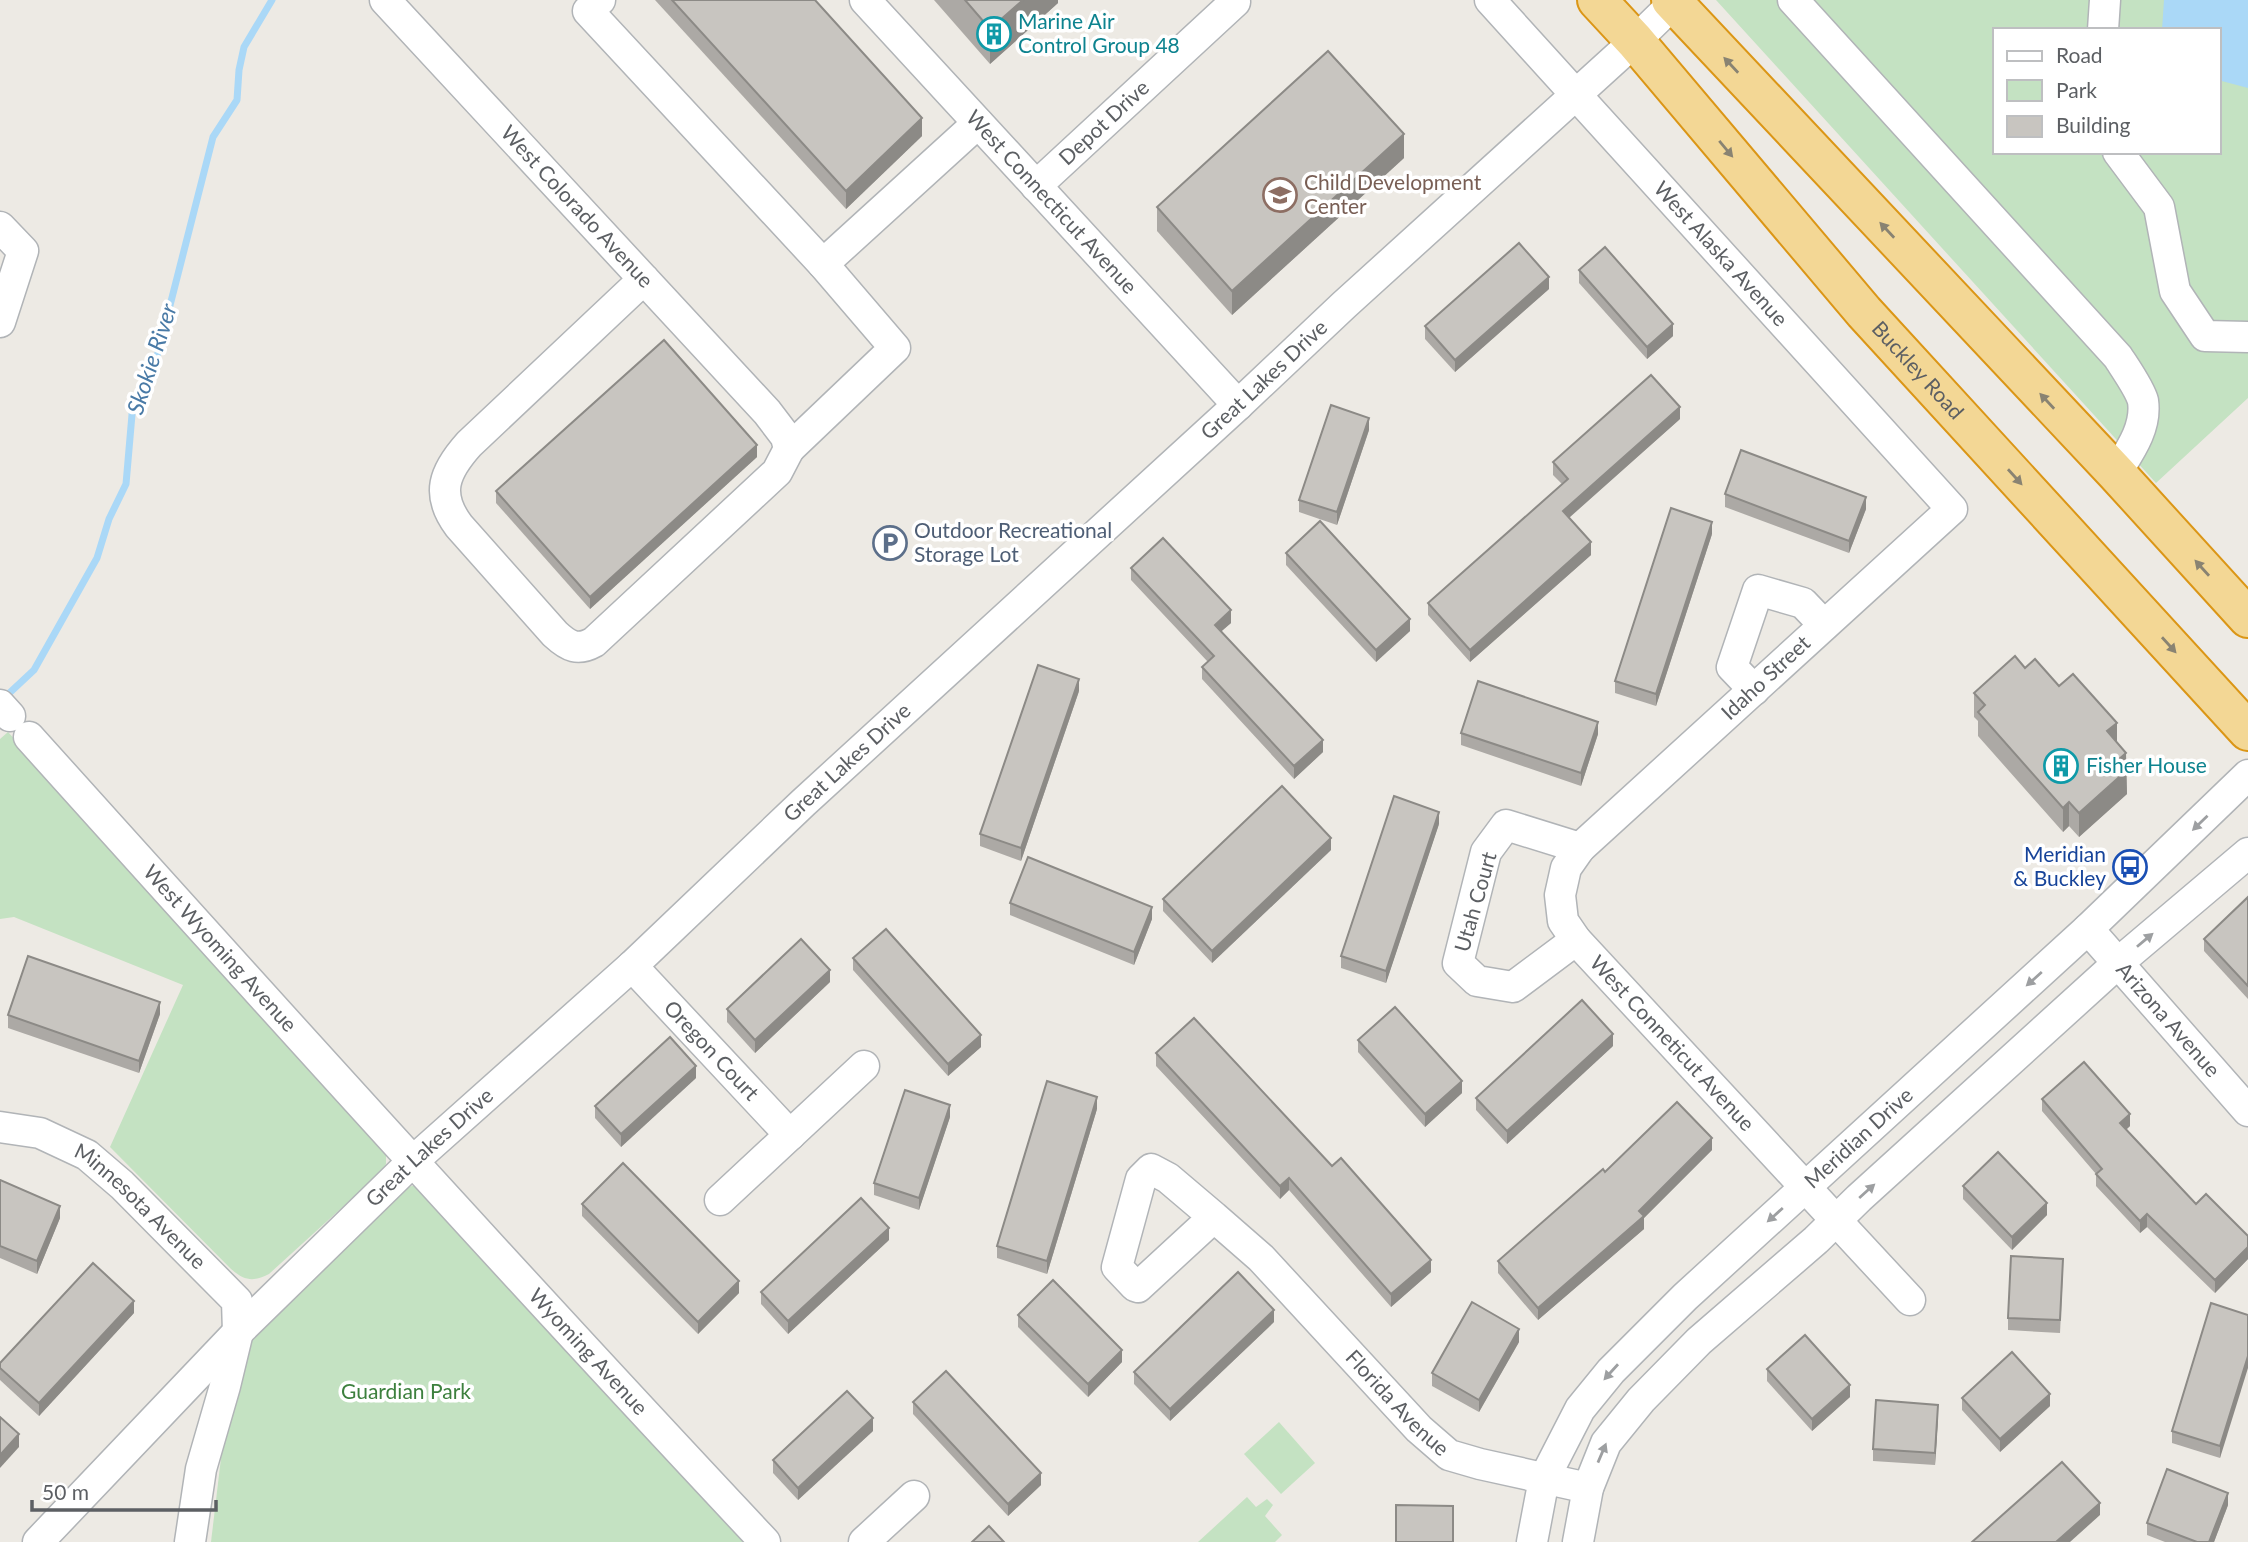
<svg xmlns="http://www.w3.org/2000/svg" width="2248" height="1542" font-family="Lato,sans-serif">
	<rect width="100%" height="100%" fill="#edeae4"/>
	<!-- green -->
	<g fill="#c4e2c2" fill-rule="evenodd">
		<path d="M1716 0H2248V398L2156 483ZM1994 30H2218V152H1994Z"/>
		<path d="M8 732 386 1147V1164L380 1173 269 1274C253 1282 245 1281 231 1269L110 1147 183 985 14 917 0 919V739Z"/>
		<path d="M417 1185 746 1542H211L234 1349 403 1188Z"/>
		<path d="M1279 1422 1315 1463 1281 1494 1244 1454Z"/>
		<path d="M1247 1497 1256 1507 1267 1499 1273 1505 1265 1516 1282 1535 1275 1542H1198Z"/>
	</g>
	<!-- water -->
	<path fill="#aad8f7" d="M2164 0H2248V88L2218 80V30H2162Z"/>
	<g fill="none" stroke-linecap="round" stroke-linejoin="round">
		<!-- stream -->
		<path stroke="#aad8f7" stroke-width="7" d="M2 700 34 670 97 558 109 519 126 484 133 403 154 368 213 137 237 100 239 70 244 47 272 0"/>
		<!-- minor casing -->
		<g stroke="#b1b4b7" stroke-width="33">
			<g id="minor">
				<path id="s1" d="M385 0 767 412 786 437 789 449 777 472 594 642C578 651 569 647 555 634L459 526C435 494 444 472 469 444L644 279"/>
				<path d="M600 0 588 11 823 264 978 123"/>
				<path id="s2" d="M865 0 1238 405"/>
				<path id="s3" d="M1490 0 1952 509 1580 848 1566 868 1560 895 1563 921 1576 940 1910 1300"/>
				<path d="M1793 0 2118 357C2125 368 2140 389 2143 401 2147 428 2129 452 2116 473"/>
				<path d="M2103 30 2105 0"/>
				<path d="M2118 152 2159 207 2175 291 2205 336 2248 337"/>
				<path id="s4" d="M1036 186 1235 2"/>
				<path d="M0 227 23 251 0 322"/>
				<path d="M789 449 895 348 823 264"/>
				<path d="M1754 690 1732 667 1758 590 1803 603 1824 625"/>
				<path d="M0 705 10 716"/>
				<path id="s5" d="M29 737C272 1007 516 1277 765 1542"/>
				<path id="s6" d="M2088 929 2248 1111"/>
				<path d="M1576 940 1513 987 1477 981 1458 963 1486 852 1506 825 1580 848"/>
				<path id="s7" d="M632 966 790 1135"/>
				<path id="s8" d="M0 1127 40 1133 87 1155 122 1185 237 1301 238 1332 225 1386 201 1469 190 1542"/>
				<path d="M720 1200 864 1066"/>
				<path id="s9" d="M1214 1217 1168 1178 1151 1169 1141 1179 1117 1267 1135 1286 1138 1287 1214 1217 1261 1258 1419 1429 1449 1455 1480 1464 1588 1488"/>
				<path id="s10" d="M38 1542 238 1332 412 1162 632 966 803 803 1238 405 1344 305 1635 41 1677 0"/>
				<path d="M864 1542 914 1496"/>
				<path id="s11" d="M1532 1542 1544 1479 1580 1409 1611 1371 1685 1297 2088 929 2248 775"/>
				<path d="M1578 1542 1588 1488 1606 1443 1641 1400 1699 1341 1816 1240 1859 1198 2118 963 2248 853"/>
			</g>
		</g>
		<!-- highway casing -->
		<g stroke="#db9616" stroke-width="42">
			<g id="highway">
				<path id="s12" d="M1597 0 1635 41 1864 312 2248 731"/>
				<path d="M1671 0 2116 473 2248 618"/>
			</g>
		</g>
		<!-- minor -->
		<use href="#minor" stroke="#fff" stroke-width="30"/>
		<!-- highway -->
		<use href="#highway" stroke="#f3d795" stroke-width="38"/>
	</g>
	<!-- wall -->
	<g fill="#aca9a5">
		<path d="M655 0H815L922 136 846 209Z"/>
		<path d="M934 0H1058V3L990 64Z"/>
		<path d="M1404 158 1232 315 1157 231V207Z"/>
		<path d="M1579 270 1673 336 1647 359 1579 283Z"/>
		<path d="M1549 289 1455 372 1425 339V326Z"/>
		<path d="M1680 419 1569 518 1591 555 1470 662 1428 615V603L1562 484 1553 475V462Z"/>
		<path d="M1369 430 1337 525 1299 512V500Z"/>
		<path d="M757 457 590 609 496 503V491Z"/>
		<path d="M1725 494 1866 509 1849 553 1725 507Z"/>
		<path d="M1712 534 1656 706 1615 693V681Z"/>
		<path d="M1286 553 1410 631 1376 662 1286 565Z"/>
		<path d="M1131 568 1231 623 1221 631 1323 752 1294 779 1202 679V667L1208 662 1131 580Z"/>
		<path d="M2025 668 2059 686 2117 742 2126 769 2127 794 2079 837 2069 826 2063 832 1978 736V721L1974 717V693Z"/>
		<path d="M1079 691 1021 861 980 846V834Z"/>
		<path d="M1461 733 1598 734 1581 786 1461 745Z"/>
		<path d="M1439 824 1386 983 1341 968V956Z"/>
		<path d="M1331 850 1212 963 1163 911V899Z"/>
		<path d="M2248 897V999L2204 951V939Z"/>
		<path d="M1010 903 1152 919 1134 965 1010 915Z"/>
		<path d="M853 958 981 1047 948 1076 853 970Z"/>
		<path d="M830 982 755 1053 727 1022V1009Z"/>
		<path d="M160 1014 139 1073 8 1028V1015Z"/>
		<path d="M1358 1040 1462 1093 1425 1127 1358 1052Z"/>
		<path d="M1613 1046 1507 1144 1476 1110V1098Z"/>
		<path d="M1156 1053 1332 1166 1431 1272 1391 1307 1289 1190 1280 1199 1156 1066Z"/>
		<path d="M696 1078 621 1147 595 1118V1106Z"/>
		<path d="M2042 1099 2130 1126 2126 1130 2196 1204 2248 1236V1259L2215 1293 2147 1227 2140 1233 2096 1186V1174L2042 1111Z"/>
		<path d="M1097 1109 1047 1274 997 1258V1246Z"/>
		<path d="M950 1117 919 1210 874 1195V1183Z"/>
		<path d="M1712 1150 1644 1218V1229L1538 1320 1498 1273V1261L1605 1172Z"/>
		<path d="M0 1180 60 1218 37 1274 0 1258Z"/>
		<path d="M1963 1186 2047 1215 2012 1250 1963 1199Z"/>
		<path d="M582 1204 739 1293 698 1334 582 1216Z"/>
		<path d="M889 1240 788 1334 761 1304V1292Z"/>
		<path d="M2063 1271 2060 1333 2008 1330V1318Z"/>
		<path d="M134 1313 39 1416 0 1380V1363Z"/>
		<path d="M1018 1315 1122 1362 1088 1397 1018 1327Z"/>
		<path d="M2248 1315 2220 1458 2172 1443V1431Z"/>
		<path d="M1274 1322 1170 1421 1134 1384V1372Z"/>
		<path d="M1519 1342 1479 1412 1432 1386V1373Z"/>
		<path d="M1767 1369 1850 1397 1812 1431 1767 1381Z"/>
		<path d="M1962 1398 2050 1406 2000 1452 1962 1410Z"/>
		<path d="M913 1402 1041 1485 1008 1516 913 1414Z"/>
		<path d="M1938 1417 1935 1465 1873 1461V1449Z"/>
		<path d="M873 1431 798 1500 773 1473V1460Z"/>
		<path d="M2228 1505 2214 1542H2165L2147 1535V1523Z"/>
	</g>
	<!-- shaded-wall -->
	<g fill="#8c8a86">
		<path d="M1023 0H1058V3L990 64V29Z"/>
		<path d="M922 118V136L846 209V191Z"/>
		<path d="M1404 134V158L1232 315V291Z"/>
		<path d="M1549 277V289L1455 372V360Z"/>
		<path d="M1673 324V336L1647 359V347Z"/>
		<path d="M1680 407V419L1563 523V511Z"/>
		<path d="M1369 418V430L1337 525V512Z"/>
		<path d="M757 445V457L590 609V597Z"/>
		<path d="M1866 497V509L1849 553V541Z"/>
		<path d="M1712 522V534L1656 706V694Z"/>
		<path d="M1591 542V555L1470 662V650Z"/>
		<path d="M1231 610V623L1215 637V625Z"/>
		<path d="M1410 619V631L1376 662V650Z"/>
		<path d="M1079 679V691L1021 861V848Z"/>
		<path d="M1598 722V734L1581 786V773Z"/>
		<path d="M2117 723V747L2107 731Z"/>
		<path d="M1323 740V752L1294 779V766Z"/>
		<path d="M2126 753 2127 794 2079 837V813L2118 760Z"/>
		<path d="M2069 802V826L2063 832V808Z"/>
		<path d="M1439 812V824L1386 983V971Z"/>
		<path d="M1331 838V850L1212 963V951Z"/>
		<path d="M1152 907V919L1134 965V952Z"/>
		<path d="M830 970V982L755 1053V1040Z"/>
		<path d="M160 1002V1014L139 1073V1061Z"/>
		<path d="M1613 1034V1046L1507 1144V1131Z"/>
		<path d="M981 1035V1047L948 1076V1064Z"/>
		<path d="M696 1066V1078L621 1147V1134Z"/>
		<path d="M1462 1081V1093L1425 1127V1114Z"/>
		<path d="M1097 1097V1109L1047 1274V1261Z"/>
		<path d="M950 1105V1117L919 1210V1198Z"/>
		<path d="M2130 1114V1126L2120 1135V1123Z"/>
		<path d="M1712 1138V1150L1644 1218V1229L1538 1320V1308Z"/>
		<path d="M1289 1178V1190L1280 1199V1186Z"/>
		<path d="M2047 1203V1215L2012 1250V1237Z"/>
		<path d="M60 1206V1218L37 1274V1261Z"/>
		<path d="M2147 1214V1227L2140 1233V1221Z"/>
		<path d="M889 1228V1240L788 1334V1321Z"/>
		<path d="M2248 1247V1259L2215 1293V1280Z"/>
		<path d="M1431 1260V1272L1391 1307V1294Z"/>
		<path d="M739 1281V1293L698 1334V1322Z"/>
		<path d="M134 1301V1313L39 1416V1403Z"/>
		<path d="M1274 1310V1322L1170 1421V1409Z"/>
		<path d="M1519 1329V1342L1479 1412V1400Z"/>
		<path d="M1122 1350V1362L1088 1397V1384Z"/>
		<path d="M2248 1356V1368L2220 1458V1446Z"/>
		<path d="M1850 1385V1397L1812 1431V1419Z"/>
		<path d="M2050 1394V1406L2000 1452V1439Z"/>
		<path d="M1938 1405V1417L1935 1465V1453Z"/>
		<path d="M873 1418V1431L798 1500V1488Z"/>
		<path d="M19 1434V1447L0 1468V1455Z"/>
		<path d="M1041 1473V1485L1008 1516V1504Z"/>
		<path d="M2228 1493V1505L2214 1542H2209Z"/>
		<path d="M2100 1503V1515L2070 1542H2056Z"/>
	</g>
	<!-- building -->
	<g fill="#c8c5c0" stroke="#8c8a86" stroke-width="2">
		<path d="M672 0H815L922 118 846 191Z"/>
		<path d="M965 0H1023L990 29Z"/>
		<path d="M1328 51 1404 134 1232 291 1157 207Z"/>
		<path d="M1519 243 1549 277 1455 360 1425 326Z"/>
		<path d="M1605 247 1673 324 1647 347 1579 270Z"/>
		<path d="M664 340 757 445 590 597 496 491Z"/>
		<path d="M1651 375 1680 407 1563 511 1591 542 1470 650 1428 603 1568 479 1553 462Z"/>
		<path d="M1331 405 1369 418 1337 512 1299 500Z"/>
		<path d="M1741 450 1866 497 1849 541 1725 494Z"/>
		<path d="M1671 508 1712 522 1656 694 1615 681Z"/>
		<path d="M1320 521 1410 619 1376 650 1286 553Z"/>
		<path d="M1163 538 1231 610 1215 625 1323 740 1294 766 1202 667 1214 656 1131 568Z"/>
		<path d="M2015 656 2025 668 2035 659 2059 686 2073 674 2117 723 2107 731 2126 753 2118 760 2127 770 2079 813 2069 802 2063 808 1978 712 1985 705 1974 693Z"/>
		<path d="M1038 665 1079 679 1021 848 980 834Z"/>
		<path d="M1478 681 1598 722 1581 773 1461 733Z"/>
		<path d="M1282 786 1331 838 1212 951 1163 899Z"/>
		<path d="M1394 796 1439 812 1386 971 1341 956Z"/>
		<path d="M1028 857 1152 907 1134 952 1010 903Z"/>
		<path d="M2248 897V986L2204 939Z"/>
		<path d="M886 929 981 1035 948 1064 853 958Z"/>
		<path d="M801 939 830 970 755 1040 727 1009Z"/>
		<path d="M28 956 160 1002 139 1061 8 1015Z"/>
		<path d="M1582 1000 1613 1034 1507 1131 1476 1098Z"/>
		<path d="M1395 1007 1462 1081 1425 1114 1358 1040Z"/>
		<path d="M1194 1018 1332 1166 1341 1158 1431 1260 1391 1294 1289 1178 1280 1186 1156 1053Z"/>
		<path d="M670 1037 696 1066 621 1134 595 1106Z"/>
		<path d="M2084 1062 2130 1114 2120 1123 2196 1204 2206 1194 2248 1236V1247L2215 1280 2147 1214 2140 1221 2096 1174 2102 1169 2042 1099Z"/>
		<path d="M1047 1081 1097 1097 1047 1261 997 1246Z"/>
		<path d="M905 1090 950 1105 919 1198 874 1183Z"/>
		<path d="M1677 1102 1712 1138 1639 1211 1644 1216 1538 1308 1498 1261 1603 1169 1605 1172Z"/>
		<path d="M1998 1152 2047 1203 2012 1237 1963 1186Z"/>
		<path d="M623 1163 739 1281 698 1322 582 1204Z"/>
		<path d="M0 1180 60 1206 37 1261 0 1246Z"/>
		<path d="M861 1198 889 1228 788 1321 761 1292Z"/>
		<path d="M2011 1256 2063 1259 2060 1320 2008 1318Z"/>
		<path d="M93 1263 134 1301 39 1403 0 1368V1363Z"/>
		<path d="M1238 1272 1274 1310 1170 1409 1134 1372Z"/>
		<path d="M1053 1280 1122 1350 1088 1384 1018 1315Z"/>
		<path d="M1472 1302 1519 1329 1479 1400 1432 1373Z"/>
		<path d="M2211 1303 2248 1315V1356L2220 1446 2172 1431Z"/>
		<path d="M1805 1335 1850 1385 1812 1419 1767 1369Z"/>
		<path d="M2012 1352 2050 1394 2000 1439 1962 1398Z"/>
		<path d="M946 1371 1041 1473 1008 1504 913 1402Z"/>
		<path d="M847 1391 873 1418 798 1488 773 1460Z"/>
		<path d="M1876 1400 1938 1405 1935 1453 1873 1449Z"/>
		<path d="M0 1417 19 1434 0 1455Z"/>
		<path d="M2062 1462 2100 1503 2056 1542H1972Z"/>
		<path d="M2167 1469 2228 1493 2209 1542H2197L2147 1523Z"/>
		<path d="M1396 1505 1453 1506V1542H1396Z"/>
		<path d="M989 1526 1004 1542H972Z"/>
	</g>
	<!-- one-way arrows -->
	<defs><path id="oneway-solid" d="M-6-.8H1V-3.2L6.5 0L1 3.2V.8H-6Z" transform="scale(1.75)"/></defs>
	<g fill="#898372">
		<use href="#oneway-solid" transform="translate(1731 65) rotate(-133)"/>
		<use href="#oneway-solid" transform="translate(1726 149) rotate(50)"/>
		<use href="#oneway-solid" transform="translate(1887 230) rotate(-133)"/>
		<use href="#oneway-solid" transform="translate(2047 401) rotate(-133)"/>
		<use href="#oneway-solid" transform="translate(2015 477) rotate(48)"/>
		<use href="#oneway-solid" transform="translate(2202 568) rotate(-132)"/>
		<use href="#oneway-solid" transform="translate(2169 645) rotate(48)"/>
	</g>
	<g fill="#9d9fa1">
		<use href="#oneway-solid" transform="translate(2200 823) rotate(136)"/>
		<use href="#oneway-solid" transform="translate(2145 940) rotate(-40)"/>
		<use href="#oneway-solid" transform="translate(2034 979) rotate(138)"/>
		<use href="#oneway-solid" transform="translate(1867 1191) rotate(-42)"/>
		<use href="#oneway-solid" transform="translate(1775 1215) rotate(138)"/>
		<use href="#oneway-solid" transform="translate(1611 1372) rotate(132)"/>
		<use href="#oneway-solid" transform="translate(1602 1453) rotate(-67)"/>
	</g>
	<!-- icons -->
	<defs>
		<g id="building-ring" transform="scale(1.75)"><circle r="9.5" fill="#fff" stroke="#0f9aa8" stroke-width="1.5"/><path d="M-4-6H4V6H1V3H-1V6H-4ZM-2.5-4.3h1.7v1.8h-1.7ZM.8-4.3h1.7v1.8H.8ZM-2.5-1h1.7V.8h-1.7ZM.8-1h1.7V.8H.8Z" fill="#0f9aa8"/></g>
		<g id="school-ring" transform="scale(1.75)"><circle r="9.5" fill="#fff" stroke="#8d6e63" stroke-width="1.5"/><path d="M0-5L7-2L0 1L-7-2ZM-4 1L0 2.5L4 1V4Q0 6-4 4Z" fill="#8d6e63"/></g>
		<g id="parking-ring" transform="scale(1.75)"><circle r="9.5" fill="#fff" stroke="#5c6f8a" stroke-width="1.5"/><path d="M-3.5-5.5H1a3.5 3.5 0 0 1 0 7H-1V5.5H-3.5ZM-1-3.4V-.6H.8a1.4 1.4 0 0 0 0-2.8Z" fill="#5c6f8a"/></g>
		<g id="bus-ring" transform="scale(1.75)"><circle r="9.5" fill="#fff" stroke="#1a4fb4" stroke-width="1.5"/><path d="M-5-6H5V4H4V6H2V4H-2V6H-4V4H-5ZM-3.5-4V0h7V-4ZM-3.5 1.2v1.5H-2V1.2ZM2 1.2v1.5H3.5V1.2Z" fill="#1a4fb4"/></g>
	</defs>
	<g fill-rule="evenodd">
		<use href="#building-ring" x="994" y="34"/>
		<use href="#school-ring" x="1280" y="195"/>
		<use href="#parking-ring" x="890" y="543"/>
		<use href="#building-ring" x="2061" y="766"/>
		<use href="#bus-ring" x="2130" y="867"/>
	</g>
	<g text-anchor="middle" stroke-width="7" stroke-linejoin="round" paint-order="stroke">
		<!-- culture labels -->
		<g font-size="21" fill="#0d838f" stroke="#fff" text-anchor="start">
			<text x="1018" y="29">Marine Air<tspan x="1018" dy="24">Control Group 48</tspan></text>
			<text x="2086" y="773">Fisher House</text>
		</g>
		<!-- street labels -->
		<g font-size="21" fill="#5c5f63" stroke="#fff">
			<text dy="7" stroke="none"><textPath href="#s4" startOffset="93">Depot Drive</textPath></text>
			<text dy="7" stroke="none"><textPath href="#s2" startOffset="275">West Connecticut Avenue</textPath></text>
			<text dy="7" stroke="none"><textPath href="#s1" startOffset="282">West Colorado Avenue</textPath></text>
			<text dy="7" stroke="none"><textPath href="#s3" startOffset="343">West Alaska Avenue</textPath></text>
			<text dy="7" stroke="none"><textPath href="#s12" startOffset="490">Buckley Road</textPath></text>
			<text dy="7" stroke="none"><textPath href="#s10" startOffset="1690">Great Lakes Drive</textPath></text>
			<text transform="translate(1766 678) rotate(-43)" y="7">Idaho Street</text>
			<text dy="7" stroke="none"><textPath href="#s10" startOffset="1124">Great Lakes Drive</textPath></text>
			<text transform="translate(1476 902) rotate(-74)" y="7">Utah Court</text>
			<text dy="7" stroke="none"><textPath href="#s5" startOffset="285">West Wyoming Avenue</textPath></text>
			<text dy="7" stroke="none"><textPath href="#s6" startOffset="121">Arizona Avenue</textPath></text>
			<text dy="7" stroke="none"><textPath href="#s3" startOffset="1433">West Conneticut Avenue</textPath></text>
			<text dy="7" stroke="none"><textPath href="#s7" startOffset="116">Oregon Court</textPath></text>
			<text dy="7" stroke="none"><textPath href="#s11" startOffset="532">Meridian Drive</textPath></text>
			<text dy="7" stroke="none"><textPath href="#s10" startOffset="556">Great Lakes Drive</textPath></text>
			<text dy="7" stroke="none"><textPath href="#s8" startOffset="166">Minnesota Avenue</textPath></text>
			<text dy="7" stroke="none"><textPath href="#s5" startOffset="831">Wyoming Avenue</textPath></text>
			<text dy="7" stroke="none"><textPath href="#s9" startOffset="579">Florida Avenue</textPath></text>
		</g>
		<!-- education labels -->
		<g font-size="21" fill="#785e54" stroke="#fff" text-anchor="start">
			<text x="1304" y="190">Child Development<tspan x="1304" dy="24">Center</tspan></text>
		</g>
		<!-- service labels -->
		<g font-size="21" fill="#4e5e75" stroke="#fff" text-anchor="start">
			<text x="914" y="538">Outdoor Recreational<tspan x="914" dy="24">Storage Lot</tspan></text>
		</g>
		<!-- transit labels -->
		<g font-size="21" fill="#164399" stroke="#fff" text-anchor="end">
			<text x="2106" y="862">Meridian<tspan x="2106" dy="24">&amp; Buckley</tspan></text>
		</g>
		<!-- park labels -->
		<g font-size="21" fill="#3d803e" stroke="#fff">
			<text x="406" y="1399">Guardian Park</text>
		</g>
		<!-- water labels -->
		<g font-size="23" font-style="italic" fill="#497aa6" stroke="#fff">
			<text transform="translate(152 359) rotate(-72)" y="8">Skokie River</text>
		</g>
	</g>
	<!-- legend -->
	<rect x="1993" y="28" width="228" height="126" fill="#ffffff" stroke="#bebfc1" stroke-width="2"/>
	<rect x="2007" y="51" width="35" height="10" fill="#ffffff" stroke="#bebfc1" stroke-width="2"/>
	<text x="2056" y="63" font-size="21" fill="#5c5f63">Road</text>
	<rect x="2007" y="80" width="35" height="21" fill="#c4e2c2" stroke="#bebfc1" stroke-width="2"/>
	<text x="2056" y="98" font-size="21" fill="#5c5f63">Park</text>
	<rect x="2007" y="116" width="35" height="21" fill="#c8c5c0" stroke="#bebfc1" stroke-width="2"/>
	<text x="2056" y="133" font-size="21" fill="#5c5f63">Building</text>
	<!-- scale -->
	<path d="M32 1500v10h184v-10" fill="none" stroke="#5c5f63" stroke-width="3.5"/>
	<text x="42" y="1500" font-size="21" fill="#5c5f63" stroke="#ffffff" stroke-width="5" paint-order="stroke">50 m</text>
</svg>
